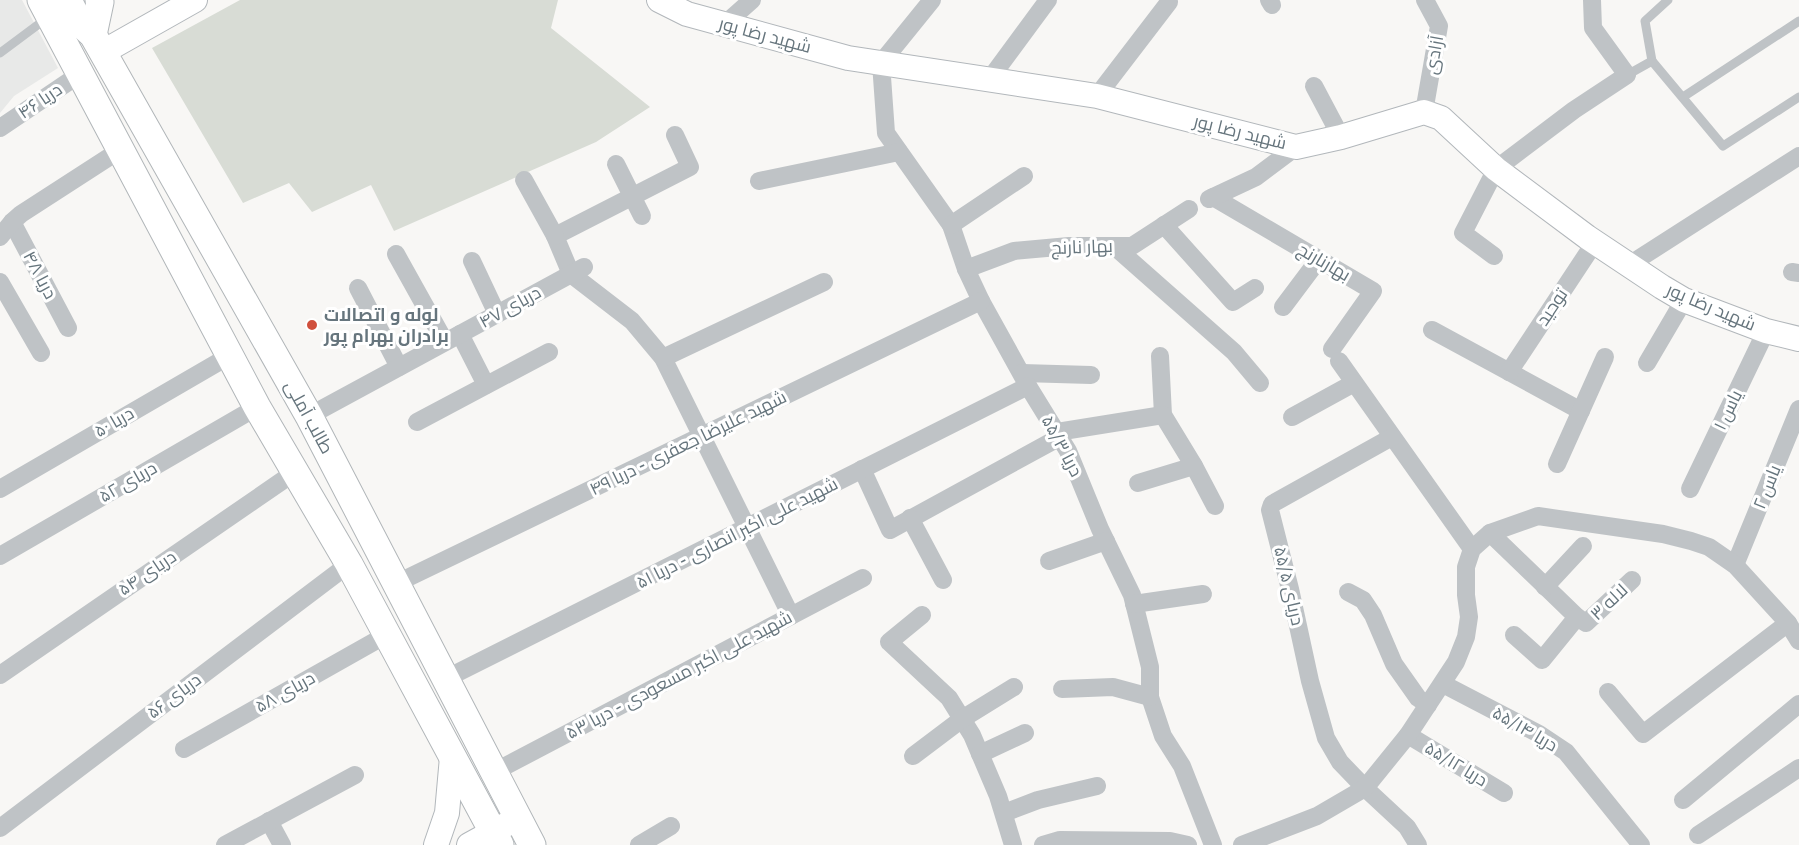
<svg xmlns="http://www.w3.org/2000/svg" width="1799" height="845" font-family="'IBM Plex Sans',Cairo,sans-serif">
	<rect width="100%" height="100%" fill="#f8f7f5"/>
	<!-- built -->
	<path fill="#e8e9e8" d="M0 0H22L58 68 14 96 0 113Z"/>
	<!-- green -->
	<path fill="#d8dcd5" d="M240 0H558L551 28 650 107 596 142 394 231 371 185 312 212 289 183 243 203 152 48Z"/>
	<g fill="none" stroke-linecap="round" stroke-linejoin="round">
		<!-- secondary casing -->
		<g stroke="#b2b7bb" stroke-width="26">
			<g id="secondary">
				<path d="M659 0 687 14 848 58 1097 96 1296 147 1341 137 1424 112 1441 118 1496 169 1587 237 1662 287 1684 300 1766 331 1799 339"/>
				<path d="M103 52 195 0"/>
				<path d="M436 845 447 813 452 757"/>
				<path d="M469 845 518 818"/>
			</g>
		</g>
		<!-- primary casing -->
		<g stroke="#b1b6b9" stroke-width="29">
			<g id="primary">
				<path d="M41 0 257 407 349 564 500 845"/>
				<path d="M68 0 79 22 93 35 309 416 532 845"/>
				<path d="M93 35 100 2 99 0"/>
			</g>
		</g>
		<!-- lane -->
		<g stroke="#bfc3c6" stroke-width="9">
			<path d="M0 53 47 18"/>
			<path d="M1652 61 1723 146 1799 97"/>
			<path d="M1627 75 1652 61 1645 21 1668 0"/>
			<path d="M1683 97 1799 21"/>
		</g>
		<!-- street -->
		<g stroke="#bfc3c6" stroke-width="18">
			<path d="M932 0 881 63 886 133 951 225 966 269 981 301 1028 386 1068 451 1100 529 1132 595 1150 667V697L1163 736 1182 766 1213 845"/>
			<path d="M1269 0 1272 5"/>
			<path d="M725 24 752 0"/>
			<path d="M989 80 1048 0"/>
			<path d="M1314 86 1341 137"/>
			<path d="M1097 96 1169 2"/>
			<path d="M1424 112 1439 26 1425 0"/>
			<path d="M0 128 80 74"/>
			<path d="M675 135 690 167 555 236 571 274 632 321 663 358 791 616"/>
			<path d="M616 164 642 216"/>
			<path d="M524 180 555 236"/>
			<path d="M759 181 899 152"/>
			<path d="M1213 197 1373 291 1332 349"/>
			<path d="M1209 199 1256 177 1296 147"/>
			<path d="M12 222 68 328"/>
			<path d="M951 225 1024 176"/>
			<path d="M1164 225 1233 302 1255 288"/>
			<path d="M0 237 12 222 21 214 120 150"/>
			<path d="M1114 246 1234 352 1260 383"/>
			<path d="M396 254 445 342"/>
			<path d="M1494 256 1463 233 1496 169 1574 110 1627 75 1593 28 1592 0"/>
			<path d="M472 261 497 314"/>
			<path d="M1629 265 1799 156"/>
			<path d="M966 269 1014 251 1069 246H1132L1189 209"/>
			<path d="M1792 272 1799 273"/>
			<path d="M0 282 41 353"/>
			<path d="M358 288 399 367"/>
			<path d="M1283 307 1319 259"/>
			<path d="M1432 330 1581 411"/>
			<path d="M460 334 486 385"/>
			<path d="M1160 356 1163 415 1194 466 1215 506"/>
			<path d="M663 358 824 282"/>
			<path d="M1339 361 1472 549"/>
			<path d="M1647 363 1684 300"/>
			<path d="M1509 372 1595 242"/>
			<path d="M1022 373 1091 375"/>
			<path d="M309 416 584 267"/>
			<path d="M1292 417 1354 383"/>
			<path d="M417 422 549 352"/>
			<path d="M1057 432 1163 415"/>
			<path d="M1392 437 1272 504 1270 510 1290 589 1310 681 1326 738 1340 762 1365 788 1407 827 1418 845"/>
			<path d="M1557 464 1605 357"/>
			<path d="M862 469 890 530 1060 437"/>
			<path d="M1138 483 1194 466"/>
			<path d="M0 489 229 356"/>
			<path d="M1690 489 1766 331"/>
			<path d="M910 518 943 580"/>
			<path d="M1490 533 1577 617"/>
			<path d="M0 556 257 407"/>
			<path d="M1049 561 1106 541"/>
			<path d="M1735 565 1799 409"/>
			<path d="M395 584 981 301"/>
			<path d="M1545 587 1583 546"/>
			<path d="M1348 592 1363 600 1373 615 1394 664 1418 698 1428 705"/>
			<path d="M1134 604 1203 594"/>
			<path d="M922 615 889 642 949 698 972 735 998 796 1013 845"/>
			<path d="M1514 635 1542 660 1577 617 1586 623 1632 580"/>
			<path d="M0 675 295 472"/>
			<path d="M445 679 1028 386"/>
			<path d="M1443 684 1539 734 1566 752 1641 845"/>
			<path d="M1062 689 1113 687 1150 697"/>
			<path d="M1608 692 1643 734 1788 623"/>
			<path d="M1408 735 1504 793"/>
			<path d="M184 749 386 635"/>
			<path d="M980 754 1025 733"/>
			<path d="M913 756 962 719 1014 687"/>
			<path d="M494 772 863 578"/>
			<path d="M1683 800 1799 704"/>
			<path d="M1004 813 1038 800 1097 786"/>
			<path d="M269 821 282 845"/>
			<path d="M0 828 349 564"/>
			<path d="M1698 835 1799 768"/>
			<path d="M225 845 355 775"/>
			<path d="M639 845 671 826"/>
			<path d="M1043 845 1060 840 1170 841 1188 845"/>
			<path d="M1242 845 1317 816 1365 788 1408 735 1456 662 1466 637 1469 617 1466 595V567L1472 549 1490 533 1538 516 1663 534 1691 541 1709 547 1735 565 1788 623 1799 641"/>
		</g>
		<!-- secondary -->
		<use href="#secondary" stroke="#fff" stroke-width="24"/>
		<!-- primary -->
		<use href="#primary" stroke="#fff" stroke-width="27"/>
	</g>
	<!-- markers -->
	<circle fill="#d0503d" stroke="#fff" stroke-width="2" cx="312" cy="325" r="6"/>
	<g text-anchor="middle" stroke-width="6" stroke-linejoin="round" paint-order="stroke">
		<!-- street labels -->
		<g font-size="18" fill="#66757d" stroke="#fff">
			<text transform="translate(765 35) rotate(15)" y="6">شهید رضا پور</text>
			<text transform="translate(1434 55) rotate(-80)" y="6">آزادی</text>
			<text transform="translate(40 101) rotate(-34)" y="6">دریا ۴۶</text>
			<text transform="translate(1240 132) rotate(14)" y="6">شهید رضا پور</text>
			<text transform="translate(1082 247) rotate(-2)" y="6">بهار نارنج</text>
			<text transform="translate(1324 262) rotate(30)" y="6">بهارنارنج</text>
			<text transform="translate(40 275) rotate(62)" y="6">دریا ۴۸</text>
			<text transform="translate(510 307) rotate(-29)" y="6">دریای ۴۷</text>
			<text transform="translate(1552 307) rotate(-56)" y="6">توحید</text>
			<text transform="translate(1711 307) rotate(23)" y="6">شهید رضا پور</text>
			<text transform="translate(1728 410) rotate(-64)" y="6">یاس ۱</text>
			<text transform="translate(309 417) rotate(61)" y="6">طالب آملی</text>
			<text transform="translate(114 422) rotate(-30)" y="6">دریا ۵۰</text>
			<text transform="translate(688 443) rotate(-26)" y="6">شهید علیرضا جعفری - دریا ۴۹</text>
			<text transform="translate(1062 446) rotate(62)" y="6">دریا ۵۵/۳</text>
			<text transform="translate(128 482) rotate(-30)" y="6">دریای ۵۲</text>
			<text transform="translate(1767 487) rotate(-68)" y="6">یاس ۲</text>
			<text transform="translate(737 533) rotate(-27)" y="6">شهید علی اکبر انصاری - دریا ۵۱</text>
			<text transform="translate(147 573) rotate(-34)" y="6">دریای ۵۴</text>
			<text transform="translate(1289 586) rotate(77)" y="6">دریای ۵۵/۵</text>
			<text transform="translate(1609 602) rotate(-43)" y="6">لاله ۳</text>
			<text transform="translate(679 675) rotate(-28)" y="6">شهید علی اکبر مسعودی - دریا ۵۳</text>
			<text transform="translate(285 692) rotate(-29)" y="6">دریای ۵۸</text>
			<text transform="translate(174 696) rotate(-37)" y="6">دریای ۵۶</text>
			<text transform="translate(1525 729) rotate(30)" y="6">دریا ۵۵/۱۴</text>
			<text transform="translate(1456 764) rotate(31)" y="6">دریا ۵۵/۱۲</text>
		</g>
		<!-- poi labels -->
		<g font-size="18" font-weight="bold" fill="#66757d" stroke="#fff" text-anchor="start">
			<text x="324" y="321">لوله و اتصالات<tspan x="324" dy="21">برادران بهرام پور</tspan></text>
		</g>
	</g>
</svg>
